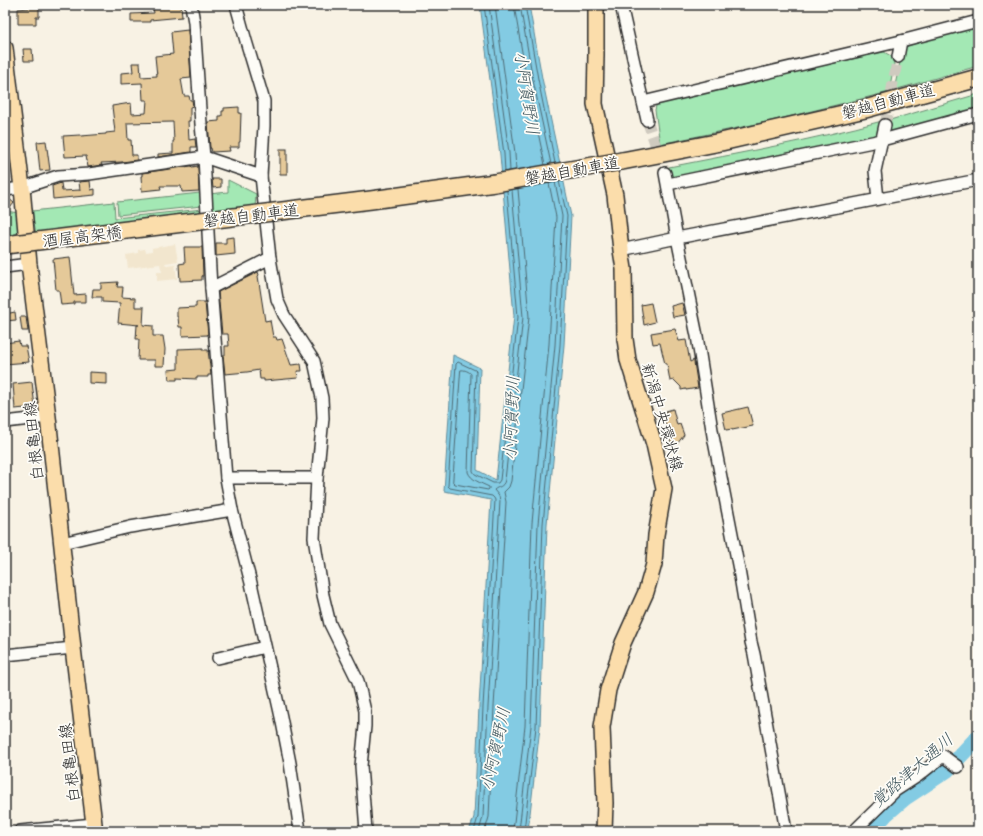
<svg xmlns="http://www.w3.org/2000/svg" width="983" height="836" font-family="Mynerve,'Klee One',sans-serif">
	<rect width="100%" height="100%" fill="#f8f2e4"/>
	<filter id="ink" filterUnits="userSpaceOnUse"><feTurbulence type="fractalNoise" baseFrequency=".025" numOctaves="2"/><feDisplacementMap in="SourceGraphic" scale="8" xChannelSelector="R" yChannelSelector="G"/><feConvolveMatrix kernelMatrix="1 2 1 2 8 2 1 2 1" color-interpolation-filters="sRGB"/></filter>
	<g filter="url(#ink)">
		<!-- built -->
		<path fill="#f2e6ce" d="M175 244 178 261 165 263 166 265 175 264 177 279 157 281V272H162L160 264 128 268 126 255 138 253V250L145 249 146 252 152 251V248Z"/>
		<!-- green -->
		<g fill="#a3e8b4" stroke="#678a70">
			<path d="M978 26V66L894 90 903 48 936 36Z"/>
			<path d="M884 52 891 56 894 64 889 92 771 121 660 144 655 110 656 106 660 102Z"/>
			<path d="M978 94V111L885 137 890 120Z"/>
			<path d="M882 121 879 139 671 180 669 167C740 153 812 140 882 121Z"/>
			<path d="M228 180 256 194 255 209 210 212 209 194 228 192Z"/>
			<path d="M200 193 202 206 118 215 117 202Z"/>
			<path d="M114 202 115 218 203 209V215L36 234 32 211Z"/>
			<path d="M5 211 19 213 21 231 13 235 5 236Z"/>
		</g>
		<!-- water -->
		<path fill="#83cbe3" stroke="#608b99" d="M480 5H529L542 78 571 216 564 345 547 524 540 727 528 831H469L474 817 479 706 491 500 444 491 453 355 480 368 477 470 496 480 514 316 500 155Z"/>
		<g fill="none" stroke-linecap="round" stroke-linejoin="round">
			<!-- shore -->
			<g stroke="#4e6b75" stroke-width="1">
				<path d="M484 5 504 154 505 172"/>
				<path d="M489 5 509 153 510 171"/>
				<path d="M495 5 515 153 516 170"/>
				<path d="M514 5 527 81 545 165"/>
				<path d="M520 5 533 80 551 164"/>
				<path d="M525 5 538 79 555 163"/>
				<path d="M461 370C464 369 470 372 471 374L468 472C471 480 481 483 489 487V489L488 490 455 484 453 482Z"/>
				<path d="M474 831 478 817 483 707 495 500 494 498 492 496 450 488 448 486 456 364 458 362 475 370 476 371 473 471 475 474 493 483H498L500 480 518 317 507 191"/>
				<path d="M479 831 483 817 488 707 500 501 499 496 494 490C498 486 503 488 505 480L523 317 512 190"/>
				<path d="M485 831 489 817 494 707 506 502 504 492 509 487 511 481 529 317 518 189"/>
				<path d="M513 831 525 726 532 523 549 344 556 217 549 183"/>
				<path d="M519 831 531 726 538 524 555 345 562 216 555 182"/>
				<path d="M524 831 536 727 543 524 560 345 567 216 559 181"/>
			</g>
			<!-- river -->
			<path stroke="#83cbe3" stroke-width="16" d="M871 831 886 814 906 797 947 770 978 737"/>
		</g>
		<!-- building -->
		<g fill="#e5c999" stroke="#2b2b2b">
			<path d="M29 5H39V17H36V24H18V9L29 8Z"/>
			<path d="M177 5H181L182 17 150 20V22H131V14L154 13 153 8Z"/>
			<path d="M188 30 191 78 181 79 184 96H189L190 100H192L193 106 190 107V121H188L189 140 195 139 196 147H191V152L158 157V154L173 153V141H174L173 122 127 123 128 140H131L132 155H137V160L122 162 101 163 102 165 88 167 86 156 65 157 63 136 80 135 81 136 106 134V133L115 132 112 106 131 103 132 114 146 113 147 100H143L142 83 121 84V73L133 72 132 63H140L141 77 157 76 155 56 173 54 171 32Z"/>
			<path d="M23 49H32L33 61H24Z"/>
			<path d="M239 107V113H241L240 142H239V147H229L230 151 212 152 211 148H210L208 122 219 121V116H222V111H224V108Z"/>
			<path d="M46 141 50 170 40 171 37 142Z"/>
			<rect x="280" y="149" width="7" height="25"/>
			<path d="M191 166 192 167 198 166 199 191 182 192 181 186H160L161 189 142 191 141 176H142V173Z"/>
			<path d="M212 179H221V187L213 188Z"/>
			<path d="M90 181 91 190 95 189V195L53 199 52 186 61 183 62 191 80 190 79 182Z"/>
			<path d="M5 197H7L14 203 10 208 5 204Z"/>
			<path d="M234 237 235 254 216 256V243H226V238Z"/>
			<path d="M184 247H202L203 276H202V280L180 281 179 264 185 263Z"/>
			<path d="M70 257 74 295 86 294V302H74V304L61 305 59 290H56L53 259Z"/>
			<path d="M258 272 259 275 258 276 265 321 270 320 273 337H276L277 340 282 339 291 365 301 364 302 371H297L298 378 264 381V379H260L259 370 247 372 225 374 223 355H225V346H229L228 334H222L218 292Z"/>
			<path d="M118 282 117 287H123L122 297 135 298V307H144L143 325 153 326V336H163L165 349 164 366H155V360H138L139 339H136L137 325H139L118 323 120 303 102 302V297H92L93 289H101V283Z"/>
			<path d="M196 302H205L208 335 182 336V327H179L178 317H177V308L196 307Z"/>
			<path d="M651 303 655 322 644 325 641 305Z"/>
			<path d="M682 303 685 315 673 317 671 306Z"/>
			<path d="M15 312 16 320 5 321V314Z"/>
			<path d="M20 317H26L28 331H22Z"/>
			<path d="M675 329 679 341 686 340 690 362 694 360V362L698 388 686 390V389L681 390V387L674 380 670 381 667 364H665L660 343 653 344 651 333Z"/>
			<path d="M19 341 20 346H26L29 362 5 364V343Z"/>
			<path d="M203 348V350H208L211 375H208V377H197V379L177 378V380H169L168 370 178 369V349Z"/>
			<path d="M89 372 107 373V384L89 383Z"/>
			<path d="M32 382 35 407 15 409 13 384Z"/>
			<path d="M748 407 753 426 732 430V429L726 430 722 413Z"/>
			<path d="M673 409 677 425 680 424 684 435 677 444H671L670 437 668 438 664 416H666V411Z"/>
		</g>
		<g fill="none" stroke-linecap="round" stroke-linejoin="round">
			<!-- minor-tunnel -->
			<g stroke="#cfcabf" stroke-width="11" stroke-dasharray="11 5.5" stroke-linecap="butt">
				<path d="M647 120 665 173"/>
				<path d="M885 125 898 57"/>
			</g>
			<!-- minor casing -->
			<g stroke="#2b2b2b" stroke-width="14">
				<g id="minor">
					<path d="M191 5 194 22 201 124 204 157 211 288 226 478 232 510 251 583 281 717 290 763 300 831"/>
					<path d="M236 5 246 41 264 101V126L261 176 270 258 277 299 284 315 314 361 322 398 323 418 317 478 314 538 323 595 330 624 358 681 365 711V726L361 766 366 831"/>
					<path d="M621 5 647 120"/>
					<path d="M898 57 901 41"/>
					<path d="M643 102 901 41 978 21"/>
					<path d="M665 173 677 238 697 336 713 436 739 570 751 642 754 654 786 831"/>
					<path d="M668 184 882 140 978 114"/>
					<path d="M5 190 22 188 58 176 89 174 204 157 261 176"/>
					<path d="M878 199 875 171 885 125"/>
					<path d="M621 250 677 238 978 180"/>
					<path d="M5 267 29 264"/>
					<path d="M211 288 270 258"/>
					<path d="M5 422 48 417"/>
					<path d="M226 478H317"/>
					<path d="M62 543 130 527 232 510"/>
					<path d="M5 655 73 648"/>
					<path d="M218 658 265 647"/>
					<path d="M20 831 94 824"/>
					<path d="M854 831 895 791 918 776 943 756 958 767"/>
				</g>
			</g>
			<!-- major casing -->
			<g stroke="#2b2b2b" stroke-width="18">
				<g id="major">
					<path d="M596 5V55L595 104 615 195 621 250 624 269 625 339 628 360 654 444 664 489 656 535 654 564 646 592 623 643 608 690 602 727 605 803 604 831"/>
					<path d="M5 48 22 188 29 264 48 417 73 648 94 824V831"/>
				</g>
			</g>
			<!-- highway casing -->
			<g stroke="#2b2b2b" stroke-width="20">
				<path id="highway" d="M622 161 721 142 865 109 978 78"/>
			</g>
			<!-- minor -->
			<use href="#minor" stroke="#fdfcf7" stroke-width="11"/>
			<!-- major -->
			<use href="#major" stroke="#fbddab" stroke-width="15"/>
			<!-- highway -->
			<use href="#highway" stroke="#fbddab" stroke-width="17"/>
			<!-- highway-bridge casing -->
			<g stroke="#2b2b2b" stroke-width="20" stroke-linecap="butt">
				<path id="highway-bridge" d="M5 245 371 200 495 183 622 161"/>
			</g>
			<!-- highway-bridge -->
			<use href="#highway-bridge" stroke="#fbddab" stroke-width="17"/>
		</g>
	</g>
	<g text-anchor="middle" stroke-width="3.5" stroke-linejoin="round" paint-order="stroke">
		<!-- street labels -->
		<g font-size="16" fill="#2b2b2b" stroke="#fdfcf7">
			<text transform="translate(888 101) rotate(-15)" y="6">磐越自動車道</text>
			<text transform="translate(572 170) rotate(-10)" y="6">磐越自動車道</text>
			<text transform="translate(251 215) rotate(-7)" y="6">磐越自動車道</text>
			<text transform="translate(82 236) rotate(-7)" y="6">酒屋高架橋</text>
			<text transform="translate(663 417) rotate(74)" y="6">新潟中央環状線</text>
			<text transform="translate(33 441) rotate(-96)" y="6">白根亀田線</text>
			<text transform="translate(69 763) rotate(-97)" y="6">白根亀田線</text>
		</g>
		<!-- water labels -->
		<g font-size="17" font-style="italic" fill="#455b62" stroke="#fdfcf7">
			<text transform="translate(527 93) rotate(81)" y="6">小阿賀野川</text>
			<text transform="translate(511 418) rotate(-88)" y="6">小阿賀野川</text>
			<text transform="translate(495 749) rotate(-78)" y="6">小阿賀野川</text>
			<text transform="translate(912 770) rotate(-41)" y="6">覚路津大通川</text>
		</g>
	</g>
	<!-- margin -->
	<rect width="983" height="836" fill="none" stroke="#fdfcf7" stroke-width="20"/>
	<rect x="10" y="10" width="963" height="816" fill="none" stroke="#2b2b2b" stroke-width="1.5" filter="url(#ink)"/>
</svg>
